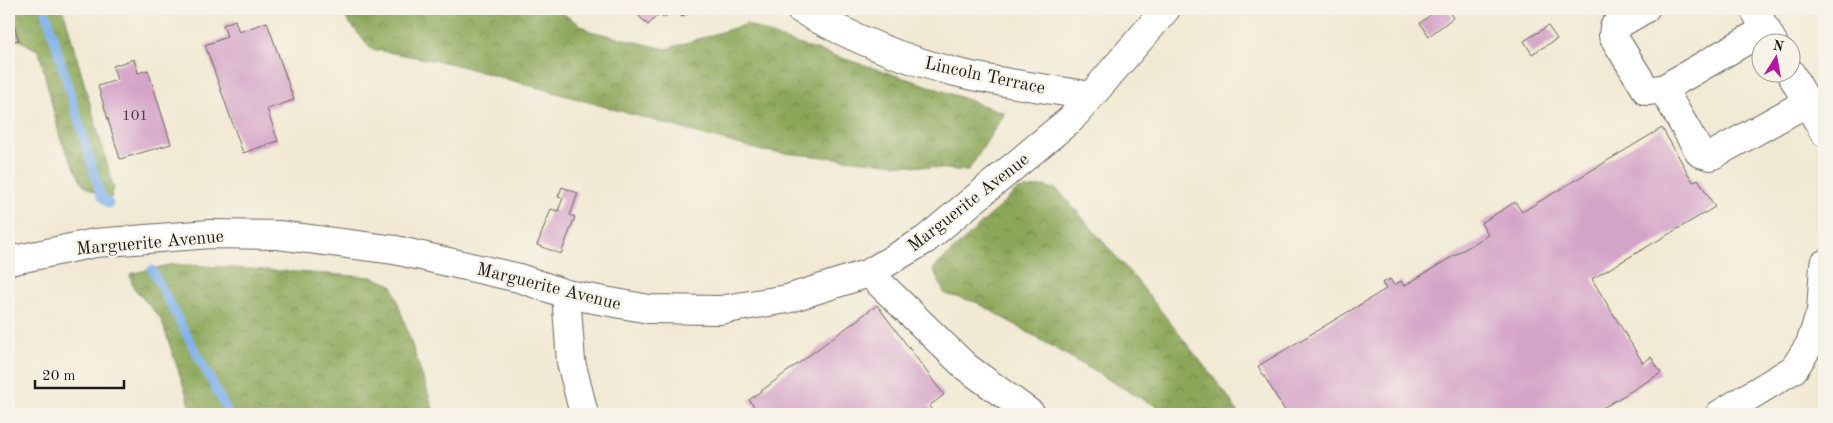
<svg xmlns="http://www.w3.org/2000/svg" width="1833" height="423" font-family="'Old Standard TT',serif">
	<defs>
		<pattern id="forest-crowns" width="20" height="18" patternUnits="userSpaceOnUse" patternTransform="scale(1.25)"><rect width="20" height="18" fill="#8ca75a"/><path d="M2 6a3 3 0 1 1 6 0M12 15a3 3 0 1 1 6 0" fill="none" stroke="#72874a"/></pattern>
	</defs>
	<rect width="100%" height="100%" fill="#f7f3e8"/>
	<filter id="ink" filterUnits="userSpaceOnUse"><feTurbulence type="fractalNoise" baseFrequency=".02" numOctaves="2"/><feDisplacementMap in="SourceGraphic" scale="10" xChannelSelector="R" yChannelSelector="G"/><feConvolveMatrix kernelMatrix="1 2 1 2 8 2 1 2 1" color-interpolation-filters="sRGB"/></filter>
	<filter id="wash" filterUnits="userSpaceOnUse"><feTurbulence type="fractalNoise" baseFrequency=".0096" numOctaves="4" result="noise"/><feDisplacementMap in="SourceGraphic" scale="20" xChannelSelector="R" yChannelSelector="G"/><feGaussianBlur stdDeviation="1.12" result="paint"/><feColorMatrix in="noise" values="0 0 0 0 0 0 0 0 0 0 0 0 0 0 0 0 0 1.4 0 .05"/><feComposite in="paint" operator="in"/></filter>
	<g filter="url(#wash)">
		<rect width="100%" height="100%" fill="#f1e9d3"/>
		<!-- forest -->
		<g fill="url(#forest-crowns)" stroke="#54623b">
			<path d="M9 9H63L114 188 109 204 101 196 83 185 60 138 39 51 19 40Z"/>
			<path d="M338 9H556L590 31 666 49 747 24 779 38 923 84 1005 113 968 171 762 151 453 64 371 49Z"/>
			<path d="M1044 186 1058 190 1139 283 1227 395 1239 414H1173L1140 398 976 302 945 294 933 269 1017 190Z"/>
			<path d="M173 264 372 277 392 285 435 414H193L161 319 133 287 130 274Z"/>
		</g>
		<g fill="none" stroke-linecap="round" stroke-linejoin="round">
			<!-- stream -->
			<g stroke="#7eb0ea" stroke-width="9">
				<path d="M45 9 101 196 109 204"/>
				<path d="M152 270 229 414"/>
			</g>
		</g>
		<g id="blocks">
			<!-- building -->
			<g fill="#d4a3c8">
				<path d="M632 9H673L664 18 660 13 648 25Z"/>
				<path d="M674 9H690L682 17Z"/>
				<path d="M1438 9H1447L1453 18 1429 36 1420 23Z"/>
				<path d="M9 12 19 40 9 43Z"/>
				<path d="M235 20 239 32 267 22 294 100 267 109 278 141 243 153 205 45 227 37 223 25Z"/>
				<path d="M1548 26 1557 39 1532 54 1524 41Z"/>
				<path d="M134 59 138 73 148 70 171 144 120 159 98 86 117 80 113 66Z"/>
				<path d="M1662 128 1693 182 1698 179 1715 207 1592 279 1643 363 1651 357 1661 373 1593 414H1287L1258 366 1386 289 1382 283 1390 279 1394 285 1401 281 1404 286 1488 235 1481 223 1515 202 1522 212Z"/>
				<path d="M562 187 578 193 570 215 575 217 561 254 537 245 551 209 558 211 563 198 558 197Z"/>
				<path d="M877 305 944 395 929 406 935 414H760L749 400Z"/>
			</g>
		</g>
	</g>
	<g filter="url(#ink)">
		<use href="#blocks" fill-opacity="0" stroke="#67645c" stroke-width="1"/>
		<g fill="none" stroke-linecap="round" stroke-linejoin="round">
			<!-- minor casing -->
			<g stroke="#67645c" stroke-width="30">
				<g id="minor">
					<path d="M800 9C848 36 901 59 955 72 999 83 1045 88 1090 96"/>
					<path d="M1645 9 1614 27 1613 36 1647 91 1663 89 1700 153 1711 156 1808 102"/>
					<path d="M1754 9 1773 42"/>
					<path d="M1790 72 1824 132"/>
					<path d="M1663 89 1766 29"/>
					<path d="M9 261 95 243 210 234 278 235 395 250 519 278 566 294 649 309 720 310 787 299 869 273 925 240 1071 119 1166 9"/>
					<path d="M869 273 966 367 1031 414"/>
					<path d="M566 294 571 362 584 414"/>
					<path d="M1720 414 1794 369 1810 344 1821 312 1824 264"/>
				</g>
			</g>
			<!-- minor -->
			<use href="#minor" stroke="#fff" stroke-width="28"/>
		</g>
	</g>
	<g text-anchor="middle" stroke-width="4.5" stroke-linejoin="round" paint-order="stroke">
		<!-- number labels -->
		<g font-size="15" fill="#4a3e47">
			<text x="135" y="120">101</text>
		</g>
		<!-- street labels -->
		<g font-size="18" fill="#1c1c1c" stroke="#f7f3e8">
			<text transform="translate(985 75) rotate(12)" y="6">Lincoln Terrace</text>
			<text transform="translate(968 202) rotate(-38)" y="6">Marguerite Avenue</text>
			<text transform="translate(150 242) rotate(-5)" y="6">Marguerite Avenue</text>
			<text transform="translate(549 286) rotate(14)" y="6">Marguerite Avenue</text>
		</g>
	</g>
	<!-- margin -->
	<rect width="1833" height="423" fill="none" stroke="#f7f3e8" stroke-width="30"/>
	<!-- north arrow -->
	<g transform="translate(1776 58) rotate(11)"><circle r="24" fill="#f7f3e8" stroke="#9f9d96"/>
	<path d="M0-4L9 19L0 12L-9 19Z" fill="#b5179e"/>
	<text y="-8" font-size="14" font-weight="bold" text-anchor="middle" fill="#1c1c1c">N</text>
	</g>
	<!-- scale -->
	<path d="M35 380v8h89v-8" fill="none" stroke="#1c1c1c" stroke-width="2.5"/>
	<text x="42" y="380" font-size="15" fill="#1c1c1c" stroke="#f7f3e8" stroke-width="4" paint-order="stroke">20 m</text>
</svg>
